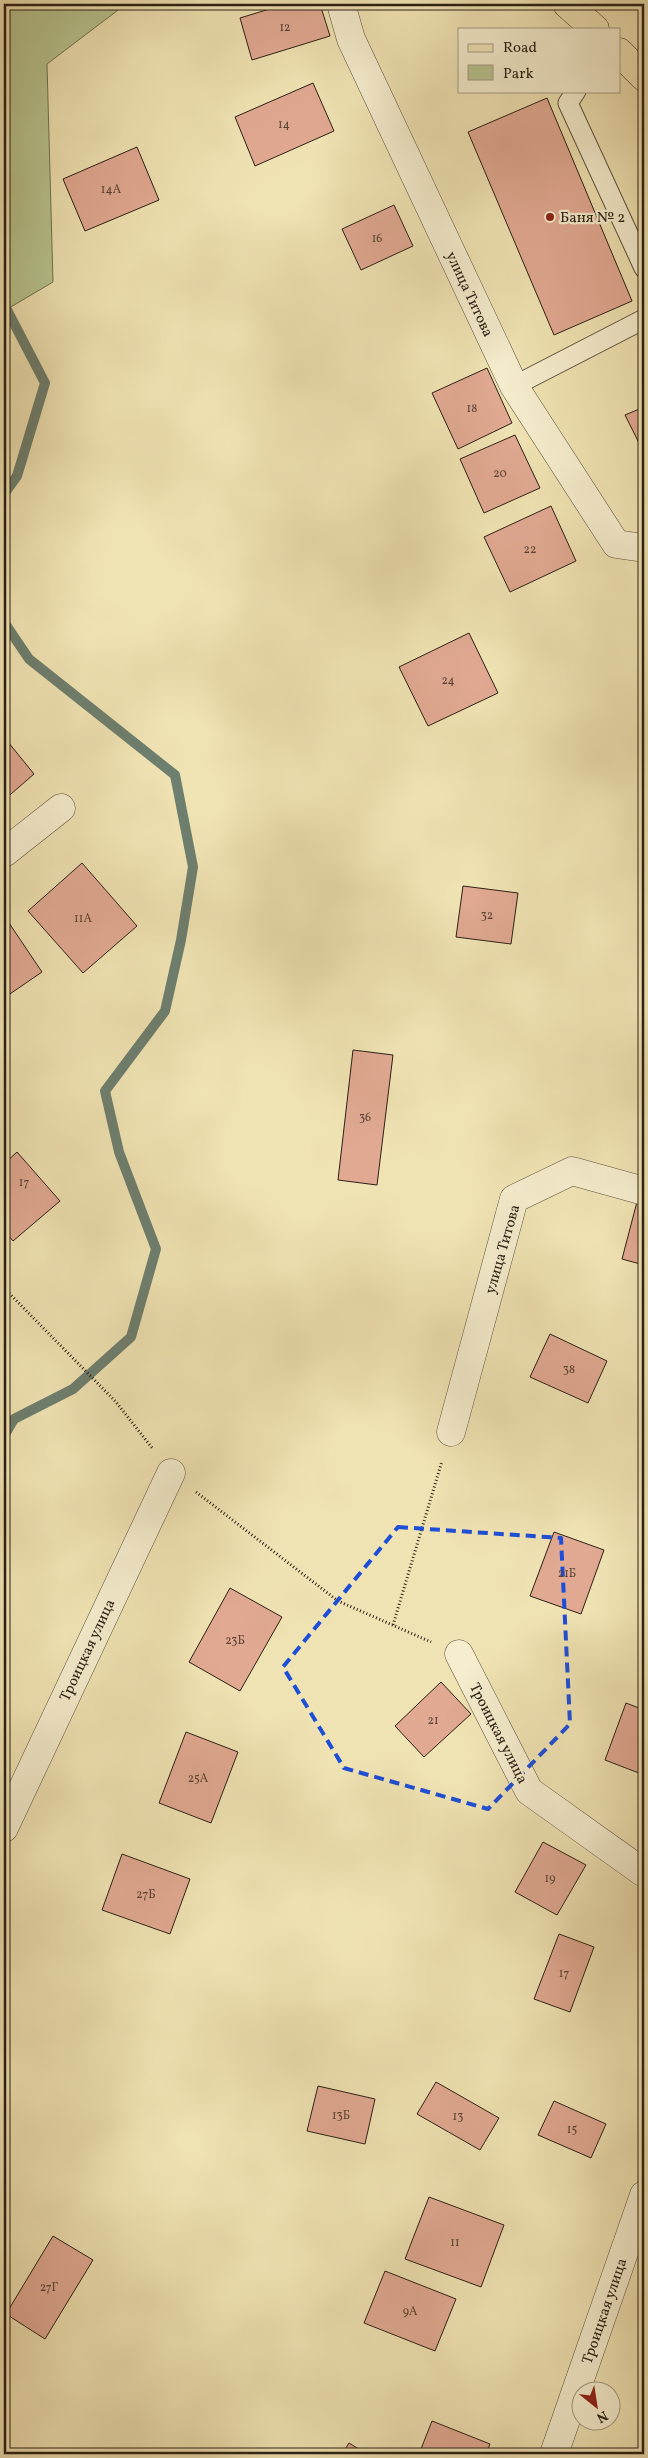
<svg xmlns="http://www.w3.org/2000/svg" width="648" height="2458" font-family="Vollkorn,serif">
	<rect width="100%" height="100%" fill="#f0e3b3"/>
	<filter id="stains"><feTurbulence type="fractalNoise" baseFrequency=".004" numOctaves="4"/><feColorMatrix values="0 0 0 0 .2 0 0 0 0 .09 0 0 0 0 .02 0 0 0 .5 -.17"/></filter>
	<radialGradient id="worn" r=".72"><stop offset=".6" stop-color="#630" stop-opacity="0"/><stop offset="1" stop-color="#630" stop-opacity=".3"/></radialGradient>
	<!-- green -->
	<path fill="#b7c48f" stroke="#707252" d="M4 4H126L47 64 53 282 4 311Z"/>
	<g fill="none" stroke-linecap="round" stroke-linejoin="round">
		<!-- stream -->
		<g stroke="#6d7f6f" stroke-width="10">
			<path d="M4 304 45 383 17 476 4 494"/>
			<path d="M4 622 29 659 175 775 193 867 181 940 165 1011 105 1091 119 1152 156 1249 131 1337 73 1389 14 1419 4 1436"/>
		</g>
	</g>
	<!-- building -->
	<g fill="#e1a992" stroke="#2a2014">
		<path d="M286 4H320L330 36 252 60 240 18Z"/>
		<path d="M313 83 334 131 255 166 235 117Z"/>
		<path d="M547 98 632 301 554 335 468 132Z"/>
		<path d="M137 147 159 200 85 231 63 179Z"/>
		<path d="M394 205 413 246 361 270 342 229Z"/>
		<path d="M487 368 512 423 458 449 432 393Z"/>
		<path d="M644 407V453L625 415Z"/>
		<path d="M515 435 540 488 484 513 460 459Z"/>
		<path d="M551 506 576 561 510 592 484 537Z"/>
		<path d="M469 633 498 693 428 726 399 667Z"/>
		<path d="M4 737 34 774 4 800Z"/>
		<path d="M82 863 137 926 83 973 28 911Z"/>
		<path d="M463 886 518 893 511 944 456 937Z"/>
		<path d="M7 920 42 972 4 998V922Z"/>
		<path d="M353 1050 393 1055 377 1185 338 1180Z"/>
		<path d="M17 1152 60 1201 13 1241 4 1230V1164Z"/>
		<path d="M638 1198 644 1199V1265L622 1259Z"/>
		<path d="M550 1334 607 1361 588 1403 530 1377Z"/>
		<path d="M554 1532 604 1550 581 1614 530 1596Z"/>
		<path d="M230 1588 282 1617 240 1691 189 1662Z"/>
		<path d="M441 1682 471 1714 424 1757 395 1726Z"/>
		<path d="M626 1703 644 1710V1775L605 1760Z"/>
		<path d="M186 1732 238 1752 211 1823 159 1803Z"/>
		<path d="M543 1842 586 1865 557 1915 515 1892Z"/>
		<path d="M122 1854 190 1879 170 1934 102 1910Z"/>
		<path d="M559 1934 594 1947 570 2012 534 1999Z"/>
		<path d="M436 2082 499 2118 480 2150 417 2114Z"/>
		<path d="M318 2086 375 2099 365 2144 307 2131Z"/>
		<path d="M554 2101 606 2124 591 2158 538 2135Z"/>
		<path d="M429 2197 504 2225 481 2287 405 2259Z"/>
		<path d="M53 2236 93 2260 45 2339 6 2314Z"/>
		<path d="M385 2271 456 2299 435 2351 364 2323Z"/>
		<path d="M432 2421 490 2444 486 2454H419Z"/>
		<path d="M349 2443 367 2454H342Z"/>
	</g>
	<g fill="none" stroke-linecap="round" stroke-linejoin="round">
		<!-- service casing -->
		<g stroke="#5c513c" stroke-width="21">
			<g id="service">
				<path d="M576 91 568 103 644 268"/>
				<path d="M514 386 644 319"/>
			</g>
		</g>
		<!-- minor casing -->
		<g stroke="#5c513c" stroke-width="29">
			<g id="minor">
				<path d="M341 4 351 39 514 386 616 544 644 548"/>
				<path d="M4 853 61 808"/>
				<path d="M451 1432 514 1199 572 1171 644 1191"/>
				<path d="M459 1654 529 1791 644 1873"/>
				<path d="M4 1828 171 1473"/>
				<path d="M554 2454 644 2195"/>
			</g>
		</g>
		<!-- primary casing -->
		<g stroke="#2a2014" stroke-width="29">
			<g id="primary">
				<path d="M567 4 595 29"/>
				<path d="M619 52 644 77"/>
			</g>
		</g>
		<!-- path -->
		<g stroke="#2a2014" stroke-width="3" stroke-dasharray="1 2.5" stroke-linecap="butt">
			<path d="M4 1288 116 1402 153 1449"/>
			<path d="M196 1492 338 1601 431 1642"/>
			<path d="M393 1625 442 1461"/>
		</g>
		<!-- service -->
		<use href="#service" stroke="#f5edce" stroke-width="19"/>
		<!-- minor -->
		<use href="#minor" stroke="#f5edce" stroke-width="28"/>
		<!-- primary -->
		<use href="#primary" stroke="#f0e3b3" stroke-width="28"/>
	</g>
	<!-- marked area -->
	<path fill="none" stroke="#1d4ed8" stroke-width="4" stroke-dasharray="10 6" stroke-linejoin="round" d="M398 1527 561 1538 570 1724 488 1809 344 1768 283 1667Z"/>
	<!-- markers -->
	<circle fill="#8f2418" stroke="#f5edce" stroke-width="2" cx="550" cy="217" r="5"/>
	<g text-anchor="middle" stroke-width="4.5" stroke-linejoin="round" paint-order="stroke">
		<!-- number labels -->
		<g font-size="12" fill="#584234">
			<text x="285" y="31">12</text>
			<text x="284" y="128">14</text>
			<text x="111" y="193">14А</text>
			<text x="377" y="242">16</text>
			<text x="472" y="412">18</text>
			<text x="500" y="477">20</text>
			<text x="530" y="553">22</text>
			<text x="448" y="684">24</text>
			<text x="487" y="919">32</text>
			<text x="83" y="922">11А</text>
			<text x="365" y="1121">36</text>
			<text x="24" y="1186">17</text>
			<text x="569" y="1373">38</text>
			<text x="567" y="1577">21Б</text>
			<text x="235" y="1644">23Б</text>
			<text x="433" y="1724">21</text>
			<text x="198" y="1782">25А</text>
			<text x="550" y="1882">19</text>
			<text x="146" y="1898">27Б</text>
			<text x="564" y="1977">17</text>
			<text x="341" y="2119">13Б</text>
			<text x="458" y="2120">13</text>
			<text x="572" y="2133">15</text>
			<text x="455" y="2246">11</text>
			<text x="49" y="2291">27Г</text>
			<text x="410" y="2315">9А</text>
		</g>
		<!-- poi labels -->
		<g font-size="15" fill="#2a2014" stroke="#f5edce" text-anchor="start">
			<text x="560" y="222">Баня № 2</text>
		</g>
		<!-- street labels -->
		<g font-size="15" fill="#2a2014" stroke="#f5edce">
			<text transform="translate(470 294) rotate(65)" y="5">улица Титова</text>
			<text transform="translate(502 1249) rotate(-74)" y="5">улица Титова</text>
			<text transform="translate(87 1650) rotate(-65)" y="5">Троицкая улица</text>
			<text transform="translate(499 1733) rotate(63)" y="5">Троицкая улица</text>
			<text transform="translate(604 2311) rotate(-71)" y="5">Троицкая улица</text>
		</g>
	</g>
	<!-- margin -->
	<rect width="648" height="2458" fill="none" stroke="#f0e3b3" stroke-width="20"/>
	<rect x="5" y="5" width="638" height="2448" fill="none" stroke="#2a2014" stroke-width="2.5"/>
	<rect x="10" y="10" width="628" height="2438" fill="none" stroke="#2a2014"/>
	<!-- legend -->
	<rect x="458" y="28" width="162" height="65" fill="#f5edce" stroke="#a49b84"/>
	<rect x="468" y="44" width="25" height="8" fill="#f0e3b3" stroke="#a49b84"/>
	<text x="503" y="52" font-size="15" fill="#2a2014">Road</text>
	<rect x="468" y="65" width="25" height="15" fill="#b7c48f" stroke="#a49b84"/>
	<text x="503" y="78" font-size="15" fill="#2a2014">Park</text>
	<!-- north arrow -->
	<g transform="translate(596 2406) rotate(150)"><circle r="24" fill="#f5edce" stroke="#a49b84"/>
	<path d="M0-4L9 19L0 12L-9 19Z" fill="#8f2418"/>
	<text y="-8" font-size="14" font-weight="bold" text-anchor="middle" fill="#2a2014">N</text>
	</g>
	<rect width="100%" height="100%" filter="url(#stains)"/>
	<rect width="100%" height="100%" fill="url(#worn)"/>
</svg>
